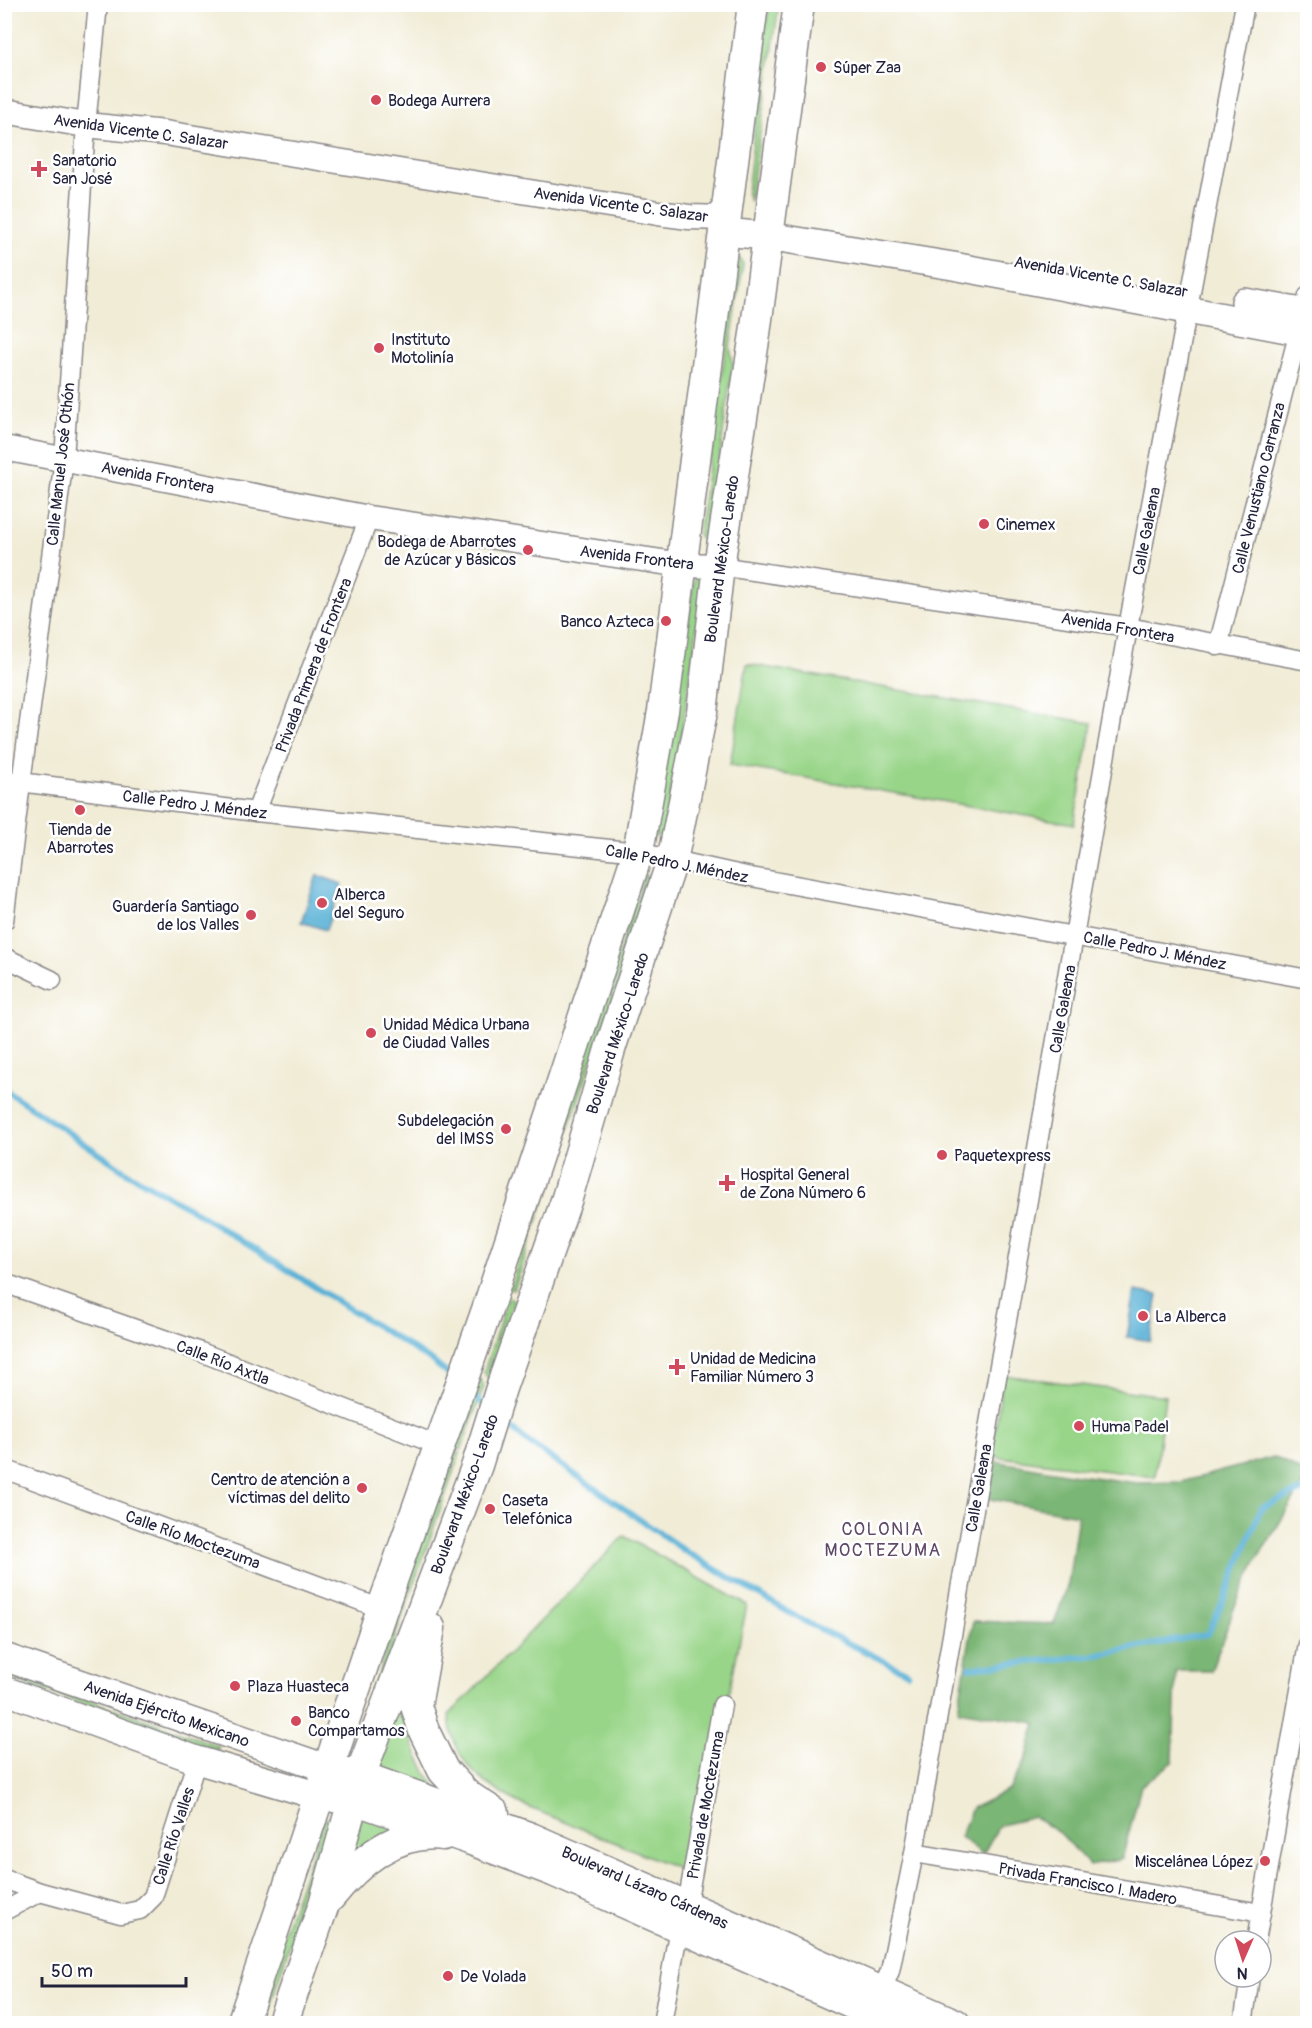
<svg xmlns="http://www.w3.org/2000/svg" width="1312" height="2028" font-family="Pangolin,sans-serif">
	<rect width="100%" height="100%" fill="#fff"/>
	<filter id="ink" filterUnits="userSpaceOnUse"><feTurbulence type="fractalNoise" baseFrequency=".0167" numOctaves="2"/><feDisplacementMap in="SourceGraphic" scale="12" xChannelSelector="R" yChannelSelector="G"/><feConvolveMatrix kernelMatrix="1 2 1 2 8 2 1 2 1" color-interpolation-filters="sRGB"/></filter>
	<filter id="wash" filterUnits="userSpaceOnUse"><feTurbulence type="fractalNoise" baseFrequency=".008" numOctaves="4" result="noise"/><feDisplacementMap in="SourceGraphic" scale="24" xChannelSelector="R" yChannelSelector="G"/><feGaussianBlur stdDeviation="1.35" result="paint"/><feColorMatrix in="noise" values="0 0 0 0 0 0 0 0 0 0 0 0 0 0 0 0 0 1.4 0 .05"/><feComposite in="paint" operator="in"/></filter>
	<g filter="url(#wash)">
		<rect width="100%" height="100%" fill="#f1ecd6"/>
		<!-- green -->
		<g fill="#99d589" stroke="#5e7c62" stroke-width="1.5">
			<path d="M769 5H779L750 201 747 193 756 119V95Z"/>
			<path d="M739 257 743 264 730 347 733 364 708 537 702 539 698 536Z"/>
			<path d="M704 574C693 663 681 750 662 836L654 837 695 576Z"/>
			<path d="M747 664 1092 723 1074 824 730 765Z"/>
			<path d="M645 874 649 879 617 985 514 1290 510 1289 550 1157Z"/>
			<path d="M510 1298 514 1300 489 1380 484 1372 507 1300Z"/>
			<path d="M1003 1375 1165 1396 1155 1477 992 1456Z"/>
			<path d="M480 1379 484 1386 461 1450 456 1448Z"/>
			<path d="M455 1452 460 1453 358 1742 398 1608Z"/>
			<path d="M624 1536 747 1605 692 1874 528 1807C486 1787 453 1766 449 1715Z"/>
			<path d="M5 1670 219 1746 217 1751 5 1677Z"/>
			<path d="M400 1699C408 1736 416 1759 438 1790L374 1767Z"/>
			<path d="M363 1813 411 1828 346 1862Z"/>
			<path d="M329 1817V1825L264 2023 251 2024 324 1819Z"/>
		</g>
		<!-- forest -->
		<path fill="#7ab675" stroke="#4e6c58" stroke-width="1.5" d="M1274 1457 1307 1474V1478L1258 1558 1235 1606 1211 1671H1176L1173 1762 1141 1786 1122 1859 1090 1866 1062 1835 1033 1816 999 1826 983 1854 960 1837 972 1808 1009 1790 1027 1757 1036 1723 958 1710 973 1621 1054 1624 1068 1584 1078 1515 984 1498 989 1460 1070 1474 1137 1483 1181 1482Z"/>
		<!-- water -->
		<g fill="#59b1d6" stroke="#3e6a88" stroke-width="1.5">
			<path d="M317 875 342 884 326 930 301 922Z"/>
			<path d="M1135 1291 1158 1295 1150 1341 1127 1337Z"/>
		</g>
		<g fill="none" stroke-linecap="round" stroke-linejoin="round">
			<!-- stream -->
			<g stroke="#59b1d6" stroke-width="6">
				<path d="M4 1089 128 1173 191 1209 432 1361 455 1380"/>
				<path d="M467 1391 487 1407"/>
				<path d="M502 1420 528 1442 688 1553 800 1619 908 1673"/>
				<path d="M969 1668 1098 1655 1208 1634 1230 1586 1261 1508 1301 1491"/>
			</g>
		</g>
	</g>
	<g filter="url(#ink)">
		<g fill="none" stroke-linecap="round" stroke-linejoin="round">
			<!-- minor casing -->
			<g stroke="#8a8788" stroke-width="21">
				<g id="minor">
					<path d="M719 566 1128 627 1308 661"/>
					<path d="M1218 646 1308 296"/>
					<path d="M4 780 256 812 638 852 751 877 1308 979"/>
					<path d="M256 812 369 518"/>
					<path d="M4 921 21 783 64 459 86 125 98 4"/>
					<path d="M4 957 52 980"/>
					<path d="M4 1283 198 1351 440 1446"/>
					<path d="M4 1469 382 1609"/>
					<path d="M914 1853 1261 1913"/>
					<path d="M4 1879 40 1892 121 1914 140 1910 153 1897 197 1760"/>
					<path d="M687 1905 722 1705"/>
					<path d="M4 1911 40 1892"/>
					<path d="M1256 1941 1308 1644"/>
					<path d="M878 1999 890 1971 914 1853 1128 627 1245 4"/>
					<path d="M662 2024 679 1927"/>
					<path d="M1243 2024 1250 1977"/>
				</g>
			</g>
			<!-- tertiary casing -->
			<g stroke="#8a8788" stroke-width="27">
				<g id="tertiary">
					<path d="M4 111 86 125 165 133 658 213 689 217 726 218"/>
					<path d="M4 448 369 518 682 565 719 566"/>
				</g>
			</g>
			<!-- secondary casing -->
			<g stroke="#8a8788" stroke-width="30">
				<g id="secondary">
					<path d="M724 232 767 236 953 266 1308 333"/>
					<path d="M1245 302 1308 313"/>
					<path d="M4 1657 329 1769"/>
					<path d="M4 1690 197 1760 319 1796"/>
				</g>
			</g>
			<!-- primary casing -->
			<g stroke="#8a8788" stroke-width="33">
				<g id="primary">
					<path d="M430 1628 416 1706 424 1731 443 1770 465 1794 494 1813"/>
					<path d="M342 1772 360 1776 531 1838 955 2024"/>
					<path d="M334 1797 354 1799 469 1839 553 1871 898 2024"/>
					<path d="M330 1897C358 1862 396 1829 443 1835"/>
					<path d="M242 2024 382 1609 488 1307 638 852 663 711 753 4"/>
					<path d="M282 2024 324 1904 360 1776 477 1465 501 1388 567 1198 611 1046 672 861 702 712 719 566 755 334 799 4"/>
				</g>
			</g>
			<!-- minor -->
			<use href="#minor" stroke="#fff" stroke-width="18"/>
			<!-- tertiary -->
			<use href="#tertiary" stroke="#fff" stroke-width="24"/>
			<!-- secondary -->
			<use href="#secondary" stroke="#fff" stroke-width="27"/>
			<!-- primary -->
			<use href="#primary" stroke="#fff" stroke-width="30"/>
		</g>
	</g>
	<!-- markers -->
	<g fill="#d1495b" stroke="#fff" stroke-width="2">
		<circle cx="821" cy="67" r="6"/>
		<circle cx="376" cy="100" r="6"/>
		<path d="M36 160h6v6h6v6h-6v6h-6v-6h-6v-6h6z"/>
		<circle cx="379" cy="348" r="6"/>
		<circle cx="984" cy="524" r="6"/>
		<circle cx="528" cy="550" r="6"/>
		<circle cx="666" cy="621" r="6"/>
		<circle cx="80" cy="810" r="6"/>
		<circle cx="322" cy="903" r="6"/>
		<circle cx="251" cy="915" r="6"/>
		<circle cx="371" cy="1033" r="6"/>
		<circle cx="506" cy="1129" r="6"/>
		<circle cx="942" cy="1155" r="6"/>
		<path d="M724 1174h6v6h6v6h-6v6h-6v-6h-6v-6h6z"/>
		<circle cx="1143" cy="1316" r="6"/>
		<path d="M674 1358h6v6h6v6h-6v6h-6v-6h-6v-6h6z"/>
		<circle cx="1079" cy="1426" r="6"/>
		<circle cx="362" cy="1488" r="6"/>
		<circle cx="490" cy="1509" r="6"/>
		<circle cx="235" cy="1686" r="6"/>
		<circle cx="296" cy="1721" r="6"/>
		<circle cx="1265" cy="1861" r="6"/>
		<circle cx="448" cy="1976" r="6"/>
	</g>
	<g text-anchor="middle" stroke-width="5" stroke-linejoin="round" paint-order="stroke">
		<!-- poi labels -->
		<g font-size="16" fill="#22223b" stroke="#fff" text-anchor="start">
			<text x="833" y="73">Súper Zaa</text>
			<text x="388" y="106">Bodega Aurrera</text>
			<text x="52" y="166">Sanatorio<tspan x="52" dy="18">San José</tspan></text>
			<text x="391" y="345">Instituto<tspan x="391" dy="18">Motolinía</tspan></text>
			<text x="996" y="530">Cinemex</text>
			<text x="516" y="547" text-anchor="end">Bodega de Abarrotes<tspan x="516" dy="18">de Azúcar y Básicos</tspan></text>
			<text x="654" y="627" text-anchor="end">Banco Azteca</text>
			<text x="80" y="835" text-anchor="middle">Tienda de<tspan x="80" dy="18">Abarrotes</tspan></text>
			<text x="334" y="900">Alberca<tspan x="334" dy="18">del Seguro</tspan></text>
			<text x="239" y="912" text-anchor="end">Guardería Santiago<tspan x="239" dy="18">de los Valles</tspan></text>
			<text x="383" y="1030">Unidad Médica Urbana<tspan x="383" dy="18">de Ciudad Valles</tspan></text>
			<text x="494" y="1126" text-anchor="end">Subdelegación<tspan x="494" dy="18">del IMSS</tspan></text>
			<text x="954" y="1161">Paquetexpress</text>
			<text x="740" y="1180">Hospital General<tspan x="740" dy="18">de Zona Número 6</tspan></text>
			<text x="1155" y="1322">La Alberca</text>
			<text x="690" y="1364">Unidad de Medicina<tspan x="690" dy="18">Familiar Número 3</tspan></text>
			<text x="1091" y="1432">Huma Padel</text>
			<text x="350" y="1485" text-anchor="end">Centro de atención a<tspan x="350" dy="18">víctimas del delito</tspan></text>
			<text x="502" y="1506">Caseta<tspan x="502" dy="18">Telefónica</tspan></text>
			<text x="247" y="1692">Plaza Huasteca</text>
			<text x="308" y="1718">Banco<tspan x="308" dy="18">Compartamos</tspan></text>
			<text x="1253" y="1867" text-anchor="end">Miscelánea López</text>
			<text x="460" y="1982">De Volada</text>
		</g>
		<!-- street labels -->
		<g font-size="16" fill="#22223b" stroke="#fff">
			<text transform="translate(141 131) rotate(8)" y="6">Avenida Vicente C. Salazar</text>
			<text transform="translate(621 204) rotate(8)" y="6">Avenida Vicente C. Salazar</text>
			<text transform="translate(1101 276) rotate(10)" y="6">Avenida Vicente C. Salazar</text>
			<text transform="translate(60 464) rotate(-84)" y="6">Calle Manuel José Othón</text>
			<text transform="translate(158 477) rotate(11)" y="6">Avenida Frontera</text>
			<text transform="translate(1258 488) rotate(-76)" y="6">Calle Venustiano Carranza</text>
			<text transform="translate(1146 531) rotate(-79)" y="6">Calle Galeana</text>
			<text transform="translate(637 557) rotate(7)" y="6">Avenida Frontera</text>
			<text transform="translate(721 559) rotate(-82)" y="6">Boulevard México-Laredo</text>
			<text transform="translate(1118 627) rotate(10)" y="6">Avenida Frontera</text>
			<text transform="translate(313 665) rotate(-69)" y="6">Privada Primera de Frontera</text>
			<text transform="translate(195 804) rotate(7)" y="6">Calle Pedro J. Méndez</text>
			<text transform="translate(677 863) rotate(11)" y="6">Calle Pedro J. Méndez</text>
			<text transform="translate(1155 950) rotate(11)" y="6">Calle Pedro J. Méndez</text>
			<text transform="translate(1062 1009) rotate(-80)" y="6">Calle Galeana</text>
			<text transform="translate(617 1033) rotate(-72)" y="6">Boulevard México-Laredo</text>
			<text transform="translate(223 1362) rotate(21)" y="6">Calle Río Axtla</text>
			<text transform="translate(978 1488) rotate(-80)" y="6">Calle Galeana</text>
			<text transform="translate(464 1494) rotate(-70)" y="6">Boulevard México-Laredo</text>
			<text transform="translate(193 1539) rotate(20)" y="6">Calle Río Moctezuma</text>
			<text transform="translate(167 1713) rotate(19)" y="6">Avenida Ejército Mexicano</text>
			<text transform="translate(705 1805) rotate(-80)" y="6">Privada de Moctezuma</text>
			<text transform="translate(173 1836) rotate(-72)" y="6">Calle Río Valles</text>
			<text transform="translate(1088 1883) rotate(10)" y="6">Privada Francisco I. Madero</text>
			<text transform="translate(645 1887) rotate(24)" y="6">Boulevard Lázaro Cárdenas</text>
		</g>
		<!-- neighbourhood labels -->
		<g font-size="18" letter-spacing="1.5" fill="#604966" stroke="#fff">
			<text x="883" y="1535">COLONIA<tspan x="883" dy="21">MOCTEZUMA</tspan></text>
		</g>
	</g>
	<!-- margin -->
	<rect width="1312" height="2028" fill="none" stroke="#fff" stroke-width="24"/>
	<!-- north arrow -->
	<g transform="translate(1243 1959) rotate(183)"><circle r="28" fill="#ffffff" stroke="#a7a7b1" stroke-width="1.5"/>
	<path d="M0-4.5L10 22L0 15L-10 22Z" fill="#d1495b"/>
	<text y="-9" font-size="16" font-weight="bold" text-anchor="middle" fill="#22223b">N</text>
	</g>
	<!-- scale -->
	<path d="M42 1977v9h144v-9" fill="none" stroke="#22223b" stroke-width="3"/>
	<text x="51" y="1977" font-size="18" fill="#22223b" stroke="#ffffff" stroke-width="4.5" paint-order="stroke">50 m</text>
</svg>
